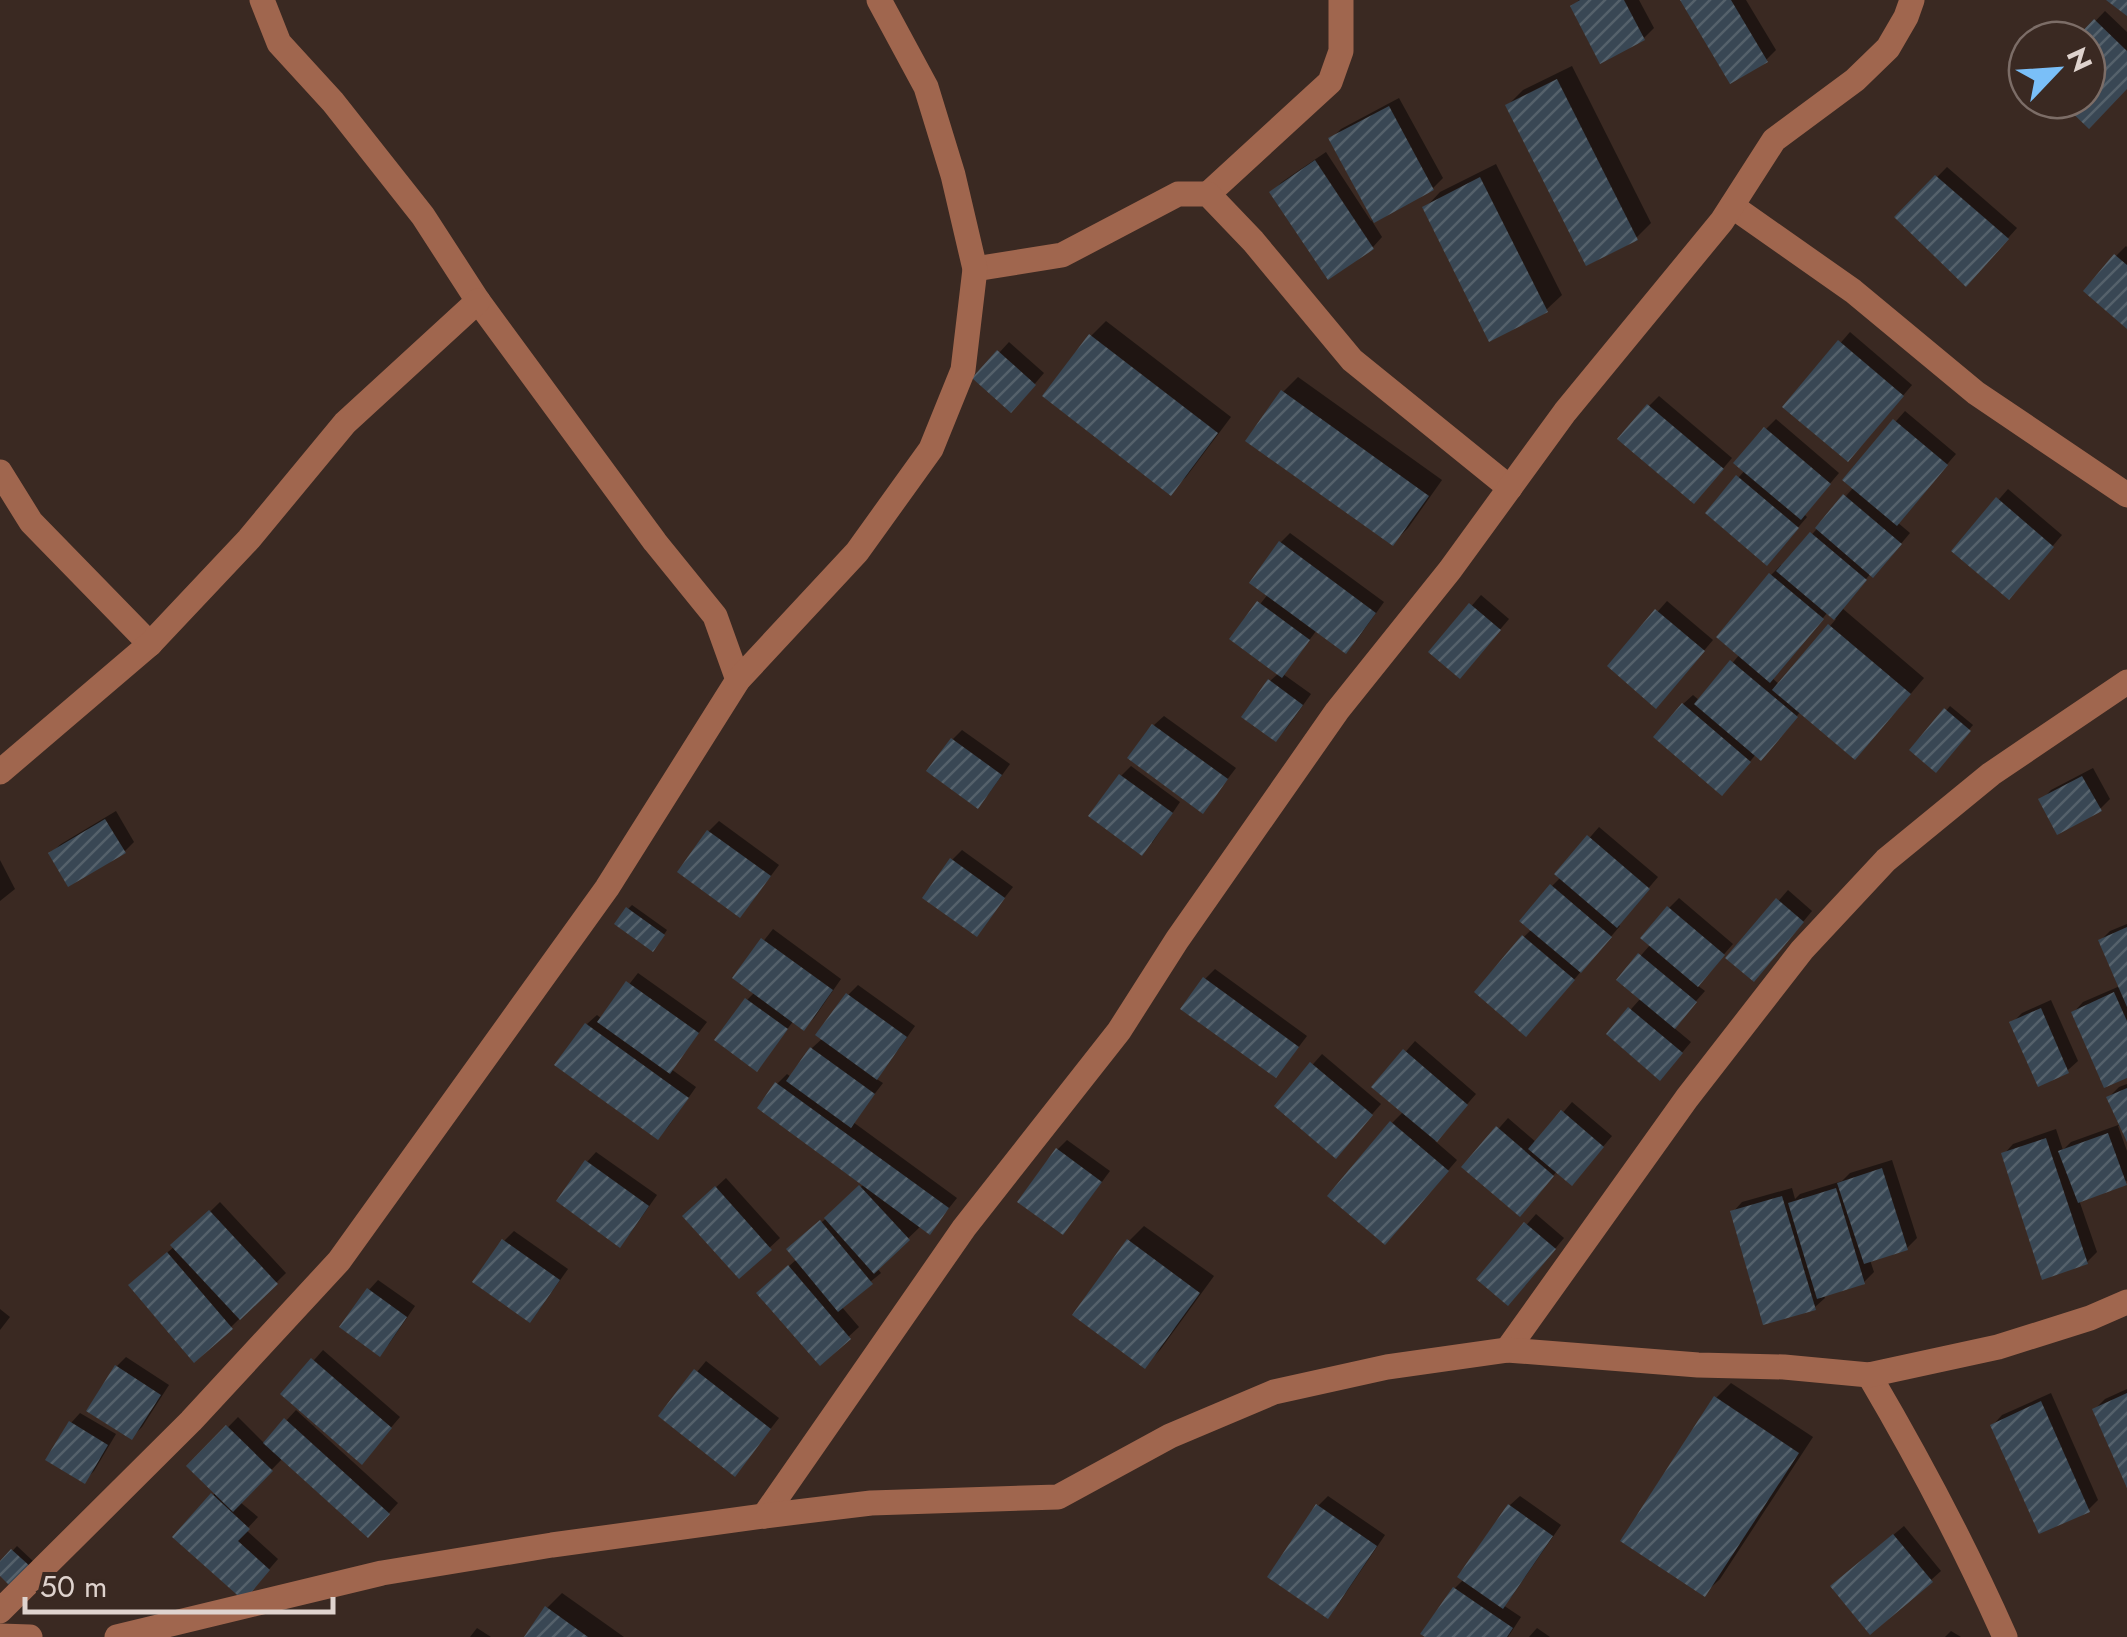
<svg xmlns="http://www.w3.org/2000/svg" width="2127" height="1637" font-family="Jost,sans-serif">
	<defs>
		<pattern id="building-hatch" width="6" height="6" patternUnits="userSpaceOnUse" patternTransform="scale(2.5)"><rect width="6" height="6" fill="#394754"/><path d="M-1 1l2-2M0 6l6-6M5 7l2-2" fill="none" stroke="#55616b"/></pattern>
	</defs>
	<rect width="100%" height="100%" fill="#3a2922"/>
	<!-- shadow -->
	<g fill="#0007" fill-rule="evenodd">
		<path d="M1579 0H1639L1654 28 1644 38 1573 6Z"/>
		<path d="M1683 0H1746L1776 50 1766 60Z"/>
		<path d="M2105 11 2127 32V86L2089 125 2063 100H2087V40H2062L2075 27 2083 34Z"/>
		<path d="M1572 66 1651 223 1636 238 1508 105 1523 90Z"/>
		<path d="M1399 98 1443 178 1433 188 1372 221 1382 237 1373 247 1328 276 1272 192 1282 182 1326 152 1371 221 1375 219 1331 139 1341 129Z"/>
		<path d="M1496 164 1562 295 1546 310 1425 208 1440 192Z"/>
		<path d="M1947 167 2017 228 1976 274 1898 217Z"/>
		<path d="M2126 246 2127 247V325L2116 256Z"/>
		<path d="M1106 321 1231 417 1186 477 1171 492 1091 336Z"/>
		<path d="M1850 332 1912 385 1858 449 1786 406Z"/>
		<path d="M1009 342 1044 373 1021 400 976 378Z"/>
		<path d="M1298 377 1442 480 1408 528 1393 543 1283 392Z"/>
		<path d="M1659 396 1732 458 1704 491 1649 406Z"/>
		<path d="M1905 411 1956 454 1897 522 1910 533 1883 565 1871 573 1842 608 1924 678 1870 742 1801 711 1771 747 1757 753 1732 783 1683 704 1693 695 1700 701 1740 654 1719 637 1771 575 1781 565 1783 567 1854 487 1845 479ZM1828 612 1836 619 1780 685 1772 678Z"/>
		<path d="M1776 419 1839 473 1804 514 1807 517 1776 553 1708 513 1745 470 1766 429Z"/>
		<path d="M2008 489 2062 535 2018 587 1954 551Z"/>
		<path d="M1290 533 1384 602 1356 641 1317 630 1283 674 1311 694 1286 729 1276 739 1270 681 1279 673 1233 639 1268 594 1280 543Z"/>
		<path d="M1481 595 1509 619 1469 666 1432 652Z"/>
		<path d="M1667 601 1713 640 1666 695 1610 666Z"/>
		<path d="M1950 706 1973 725 1936 769 1913 750Z"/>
		<path d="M1164 716 1236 768 1203 811 1154 725Z"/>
		<path d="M962 730 1010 764 987 796 953 739Z"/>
		<path d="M1131 766 1180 802 1152 843 1121 776Z"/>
		<path d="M2093 768 2110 799 2100 809 2042 800 2051 790Z"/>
		<path d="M116 811 134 842 125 851 51 853 61 844Z"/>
		<path d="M719 821 779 865 749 905 680 872 709 831Z"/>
		<path d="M1599 827 1658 877 1618 924 1620 926 1536 1024 1524 937 1532 929 1552 886 1561 877 1558 874Z"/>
		<path d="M962 850 1013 887 976 934 952 860Z"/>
		<path d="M0 860 15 889 0 901Z"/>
		<path d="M1788 890 1812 911 1764 969 1729 958Z"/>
		<path d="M1679 898 1733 944 1697 985 1705 991 1673 1027 1691 1042 1669 1068 1609 1034 1641 998 1620 979 1651 944 1669 908Z"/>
		<path d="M632 905 667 930 657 945 628 909Z"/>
		<path d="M2127 924V1075L2074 1012 2083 1002 2120 986 2100 941 2110 931Z"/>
		<path d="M773 929 841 979 814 1018 804 1027 794 1020 766 1058 747 1000 755 992 735 977Z"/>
		<path d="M1215 969 1307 1036 1285 1065 1205 979Z"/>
		<path d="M638 973 707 1022 671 1069 696 1087 668 1127 658 1137 587 1024 597 1015 602 1019Z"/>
		<path d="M858 985 915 1026 886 1067 875 1078 883 1083 853 1122 957 1198 930 1232 921 1226 877 1268 881 1273 841 1306 859 1327 820 1363 769 1284 797 1259 799 1240 832 1214 864 1184 777 1084 787 1074 791 1077 812 1048 823 1038 848 995Z"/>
		<path d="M2051 1000 2078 1061 2068 1070 2039 1084 2012 1023 2022 1013Z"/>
		<path d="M1415 1041 1476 1094 1435 1141 1457 1160 1395 1232 1392 1123 1404 1111 1375 1087Z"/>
		<path d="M1322 1054 1381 1104 1345 1145 1277 1105Z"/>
		<path d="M2127 1084V1136L2121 1124 2118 1126 2127 1151V1181L2079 1200 2097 1252 2087 1262 2004 1154 2013 1144 2056 1129 2063 1150 2071 1142 2121 1124 2109 1097 2119 1087Z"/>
		<path d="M1572 1102 1612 1136 1581 1173 1557 1171 1529 1204 1465 1167 1508 1118 1537 1143Z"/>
		<path d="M1067 1140 1110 1171 1072 1222 1063 1232 1057 1150Z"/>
		<path d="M596 1152 657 1195 629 1235 619 1244 587 1162Z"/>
		<path d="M1892 1160 1917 1238 1907 1248 1870 1260 1874 1272 1864 1282 1824 1294 1825 1298 1815 1307 1733 1212 1742 1202 1792 1188 1795 1199 1800 1194 1842 1181 1850 1173Z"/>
		<path d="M726 1178 780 1238 739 1276 685 1216Z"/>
		<path d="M220 1202 286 1273 231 1327 141 1275 175 1246Z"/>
		<path d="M1536 1214 1564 1238 1518 1293 1479 1279Z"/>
		<path d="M1144 1226 1214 1276 1160 1350 1145 1365 1129 1241Z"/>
		<path d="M514 1231 568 1269 539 1310 530 1320 504 1241Z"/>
		<path d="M378 1280 415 1306 389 1344 379 1353 369 1290Z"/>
		<path d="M0 1309 10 1317 0 1330Z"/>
		<path d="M323 1350 400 1417 371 1451 284 1394Z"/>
		<path d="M126 1357 169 1385 142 1427 132 1437 117 1366Z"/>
		<path d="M706 1361 779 1418 744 1463 661 1416Z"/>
		<path d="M1731 1383 1813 1437 1720 1579 1704 1594 1716 1398Z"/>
		<path d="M2127 1389V1481L2095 1409 2105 1399Z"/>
		<path d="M2051 1393 2098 1500 2088 1510 1993 1425 2002 1415Z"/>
		<path d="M296 1410 398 1503 378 1525 283 1458 240 1502 258 1517 246 1530 278 1559 253 1588 176 1537 216 1492 190 1466 238 1417 265 1444Z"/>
		<path d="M80 1413 116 1434 94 1471 84 1481 71 1423Z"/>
		<path d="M1328 1496 1385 1535 1337 1606 1327 1616 1318 1506Z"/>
		<path d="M1520 1496 1561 1525 1512 1596 1503 1605 1521 1617 1508 1637H1430L1455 1588 1464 1579 1461 1577 1510 1505Z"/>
		<path d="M1904 1526 1941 1571 1931 1580 1843 1577Z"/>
		<path d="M17 1546 34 1562 12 1585 0 1573V1564Z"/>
		<path d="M562 1593 624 1637H527L547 1608Z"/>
		<path d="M477 1628 491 1637H470Z"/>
		<path d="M1537 1628 1550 1637H1529Z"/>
		<path d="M1951 1631 1961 1637H1945Z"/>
	</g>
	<!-- building -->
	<g fill="url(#building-hatch)">
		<path d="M1580 0H1624L1645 40 1600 64 1570 6Z"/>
		<path d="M1680 0H1731L1768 62 1730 84Z"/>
		<path d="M2106 0H2127V16Z"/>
		<path d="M2094 19 2127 51V89L2089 129 2059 100H2087V40H2074Z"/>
		<path d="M1557 79 1638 240 1586 266 1505 105Z"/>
		<path d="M1389 106 1434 190 1374 223 1328 138Z"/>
		<path d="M1315 160 1374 249 1328 280 1269 192Z"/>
		<path d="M1935 175 2009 239 1966 287 1894 217Z"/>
		<path d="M1480 177 1548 312 1489 342 1422 207Z"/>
		<path d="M2114 254 2127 265V329L2083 291Z"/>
		<path d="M1089 334 1218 433 1171 496 1042 396Z"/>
		<path d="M1838 340 1904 396 1848 462 1782 407Z"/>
		<path d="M997 350 1036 385 1011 413 972 378Z"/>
		<path d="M1281 390 1429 496 1393 546 1245 441Z"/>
		<path d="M1647 404 1724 469 1694 504 1617 439Z"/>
		<path d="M1893 419 1948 465 1897 526 1842 480Z"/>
		<path d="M1764 427 1831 484 1801 520 1733 463Z"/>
		<path d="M1736 475 1799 528 1767 566 1705 513Z"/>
		<path d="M1843 494 1902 544 1873 578 1815 528Z"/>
		<path d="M1996 497 2054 547 2009 600 1951 551Z"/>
		<path d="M1810 532 1867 580 1834 620 1776 571Z"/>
		<path d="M1279 541 1376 613 1346 654 1249 583Z"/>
		<path d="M1769 573 1824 619 1770 683 1716 637Z"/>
		<path d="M1257 601 1310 640 1282 678 1229 639Z"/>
		<path d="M1469 603 1501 630 1460 679 1428 652Z"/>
		<path d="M1655 609 1705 651 1656 709 1607 666Z"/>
		<path d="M1828 624 1911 694 1855 760 1772 690Z"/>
		<path d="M1730 660 1798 717 1761 761 1694 704Z"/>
		<path d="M1268 679 1303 705 1276 742 1241 717Z"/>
		<path d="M1682 703 1751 762 1722 796 1653 737Z"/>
		<path d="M1944 708 1971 731 1936 773 1909 750Z"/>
		<path d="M1152 724 1228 779 1203 814 1127 758Z"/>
		<path d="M951 738 1002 775 978 809 926 771Z"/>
		<path d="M1119 774 1173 813 1142 856 1088 816Z"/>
		<path d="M2082 776 2102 811 2057 835 2038 799Z"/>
		<path d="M105 819 126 853 68 887 48 853Z"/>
		<path d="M707 830 771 876 740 918 677 872Z"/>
		<path d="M1587 835 1650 889 1617 928 1554 874Z"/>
		<path d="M950 858 1005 898 977 937 922 898Z"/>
		<path d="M1550 884 1612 937 1581 973 1519 921Z"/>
		<path d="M1776 898 1804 922 1754 982 1725 958Z"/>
		<path d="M1667 906 1725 955 1698 987 1640 938Z"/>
		<path d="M626 907 665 935 653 952 614 924Z"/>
		<path d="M2127 927V1007L2098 940Z"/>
		<path d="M1522 935 1575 980 1526 1037 1474 992Z"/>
		<path d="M761 938 833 990 804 1031 732 978Z"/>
		<path d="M1638 953 1697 1002 1675 1029 1616 980Z"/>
		<path d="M1203 977 1299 1047 1276 1078 1180 1009Z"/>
		<path d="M626 981 699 1033 670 1074 597 1022Z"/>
		<path d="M2114 992 2127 1021V1078L2104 1088 2071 1012Z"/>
		<path d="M846 993 907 1037 877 1080 815 1035Z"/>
		<path d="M745 998 788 1029 757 1072 714 1040Z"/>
		<path d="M1628 1007 1683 1053 1660 1081 1606 1034Z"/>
		<path d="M2041 1008 2069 1073 2038 1087 2009 1022Z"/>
		<path d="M585 1023 689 1098 658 1140 554 1065Z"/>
		<path d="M810 1047 875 1094 851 1128 786 1081Z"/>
		<path d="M1403 1049 1468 1105 1437 1142 1371 1087Z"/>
		<path d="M1310 1062 1373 1115 1336 1159 1274 1106Z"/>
		<path d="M775 1082 949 1208 930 1235 757 1108Z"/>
		<path d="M2127 1088V1142L2106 1097Z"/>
		<path d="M1561 1110 1604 1147 1572 1186 1528 1149Z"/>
		<path d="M1390 1121 1449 1171 1385 1245 1327 1196Z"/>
		<path d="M1496 1126 1554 1176 1520 1217 1461 1167Z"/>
		<path d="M2108 1133 2127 1185 2078 1203 2058 1151Z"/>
		<path d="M2046 1138 2088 1264 2042 1280 2001 1153Z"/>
		<path d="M1056 1148 1102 1182 1063 1235 1017 1202Z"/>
		<path d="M585 1160 649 1206 620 1248 556 1201Z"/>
		<path d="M1882 1168 1908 1250 1864 1264 1837 1183Z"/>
		<path d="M859 1185 910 1240 874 1274 824 1218Z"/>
		<path d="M715 1186 772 1250 739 1279 682 1216Z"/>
		<path d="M1836 1188 1865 1284 1817 1299 1788 1203Z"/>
		<path d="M1782 1196 1816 1310 1763 1325 1730 1211Z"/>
		<path d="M209 1210 278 1284 240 1320 170 1245Z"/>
		<path d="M820 1220 873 1284 838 1312 786 1249Z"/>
		<path d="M1524 1222 1556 1249 1508 1306 1476 1279Z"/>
		<path d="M502 1239 560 1280 530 1323 472 1282Z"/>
		<path d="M1127 1239 1200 1293 1145 1369 1072 1315Z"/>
		<path d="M167 1252 233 1329 194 1363 128 1285Z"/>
		<path d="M788 1265 851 1339 820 1366 756 1293Z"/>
		<path d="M367 1288 407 1317 380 1357 339 1327Z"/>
		<path d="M311 1358 392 1428 362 1465 280 1394Z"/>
		<path d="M115 1365 161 1395 132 1440 86 1411Z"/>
		<path d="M694 1369 771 1429 735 1477 658 1416Z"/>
		<path d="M2127 1393V1488L2092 1409Z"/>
		<path d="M1714 1396 1799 1453 1705 1597 1620 1541Z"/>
		<path d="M2041 1401 2090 1512 2039 1534 1990 1425Z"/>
		<path d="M284 1418 390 1514 368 1538 263 1443Z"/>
		<path d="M69 1421 108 1445 85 1484 45 1460Z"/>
		<path d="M226 1425 273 1471 233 1512 186 1466Z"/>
		<path d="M211 1493 250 1529 238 1541 270 1570 244 1601 172 1537Z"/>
		<path d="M1316 1504 1377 1546 1328 1619 1267 1577Z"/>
		<path d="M1508 1504 1553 1536 1503 1609 1457 1577Z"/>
		<path d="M1893 1534 1933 1582 1870 1635 1830 1586Z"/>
		<path d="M11 1549 32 1568 12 1588 0 1576V1561Z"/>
		<path d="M1453 1587 1513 1628 1507 1637H1425L1420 1634Z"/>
		<path d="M545 1606 588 1637H524Z"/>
	</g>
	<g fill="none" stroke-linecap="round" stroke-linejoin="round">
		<!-- minor -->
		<g stroke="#a0664e" stroke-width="25">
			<path d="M262 0 279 43 333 102 423 216 478 301 655 542 715 616 738 680"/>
			<path d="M1208 194 1330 82 1341 51V0"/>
			<path d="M1732 206 1853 291 1976 393 2127 495"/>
			<path d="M975 269 1062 255 1178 194H1208L1253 241 1352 360 1510 488"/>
			<path d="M0 472 31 522 150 644"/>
			<path d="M0 772 150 644 249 539 345 423 478 301"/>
			<path d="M1507 1350 1687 1098 1802 950 1886 860 1991 774 2127 682"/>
			<path d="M1869 1375C1919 1460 1965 1547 2005 1637"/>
			<path d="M764 1516 964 1228 1119 1031 1177 940 1337 711 1450 570 1565 412 1722 221 1774 140 1855 80 1888 48 1906 17 1912 0"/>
			<path d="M0 1611 191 1421 339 1261 607 888 738 680 857 552 931 449 963 370 975 269 953 175 926 87 879 0"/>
			<path d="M0 1636 30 1637"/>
			<path d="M117 1637 382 1573 552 1545 764 1516 871 1503 1058 1497 1170 1436 1274 1392 1387 1367 1507 1350 1698 1365 1784 1367 1869 1375 1998 1347 2090 1318 2127 1302"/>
		</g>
	</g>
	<!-- north arrow -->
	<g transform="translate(2057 70) rotate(65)"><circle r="48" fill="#3a2922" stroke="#7c6d67" stroke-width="2.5"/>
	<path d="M0-8L18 38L0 25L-18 38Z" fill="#7abff8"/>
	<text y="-15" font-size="28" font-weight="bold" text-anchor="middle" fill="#dfd3ce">N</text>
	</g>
	<!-- scale -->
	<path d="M25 1597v15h308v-15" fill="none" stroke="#dfd3ce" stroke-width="5"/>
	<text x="40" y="1597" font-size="30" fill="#dfd3ce" stroke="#3a2922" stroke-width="8" paint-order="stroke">50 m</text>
</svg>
